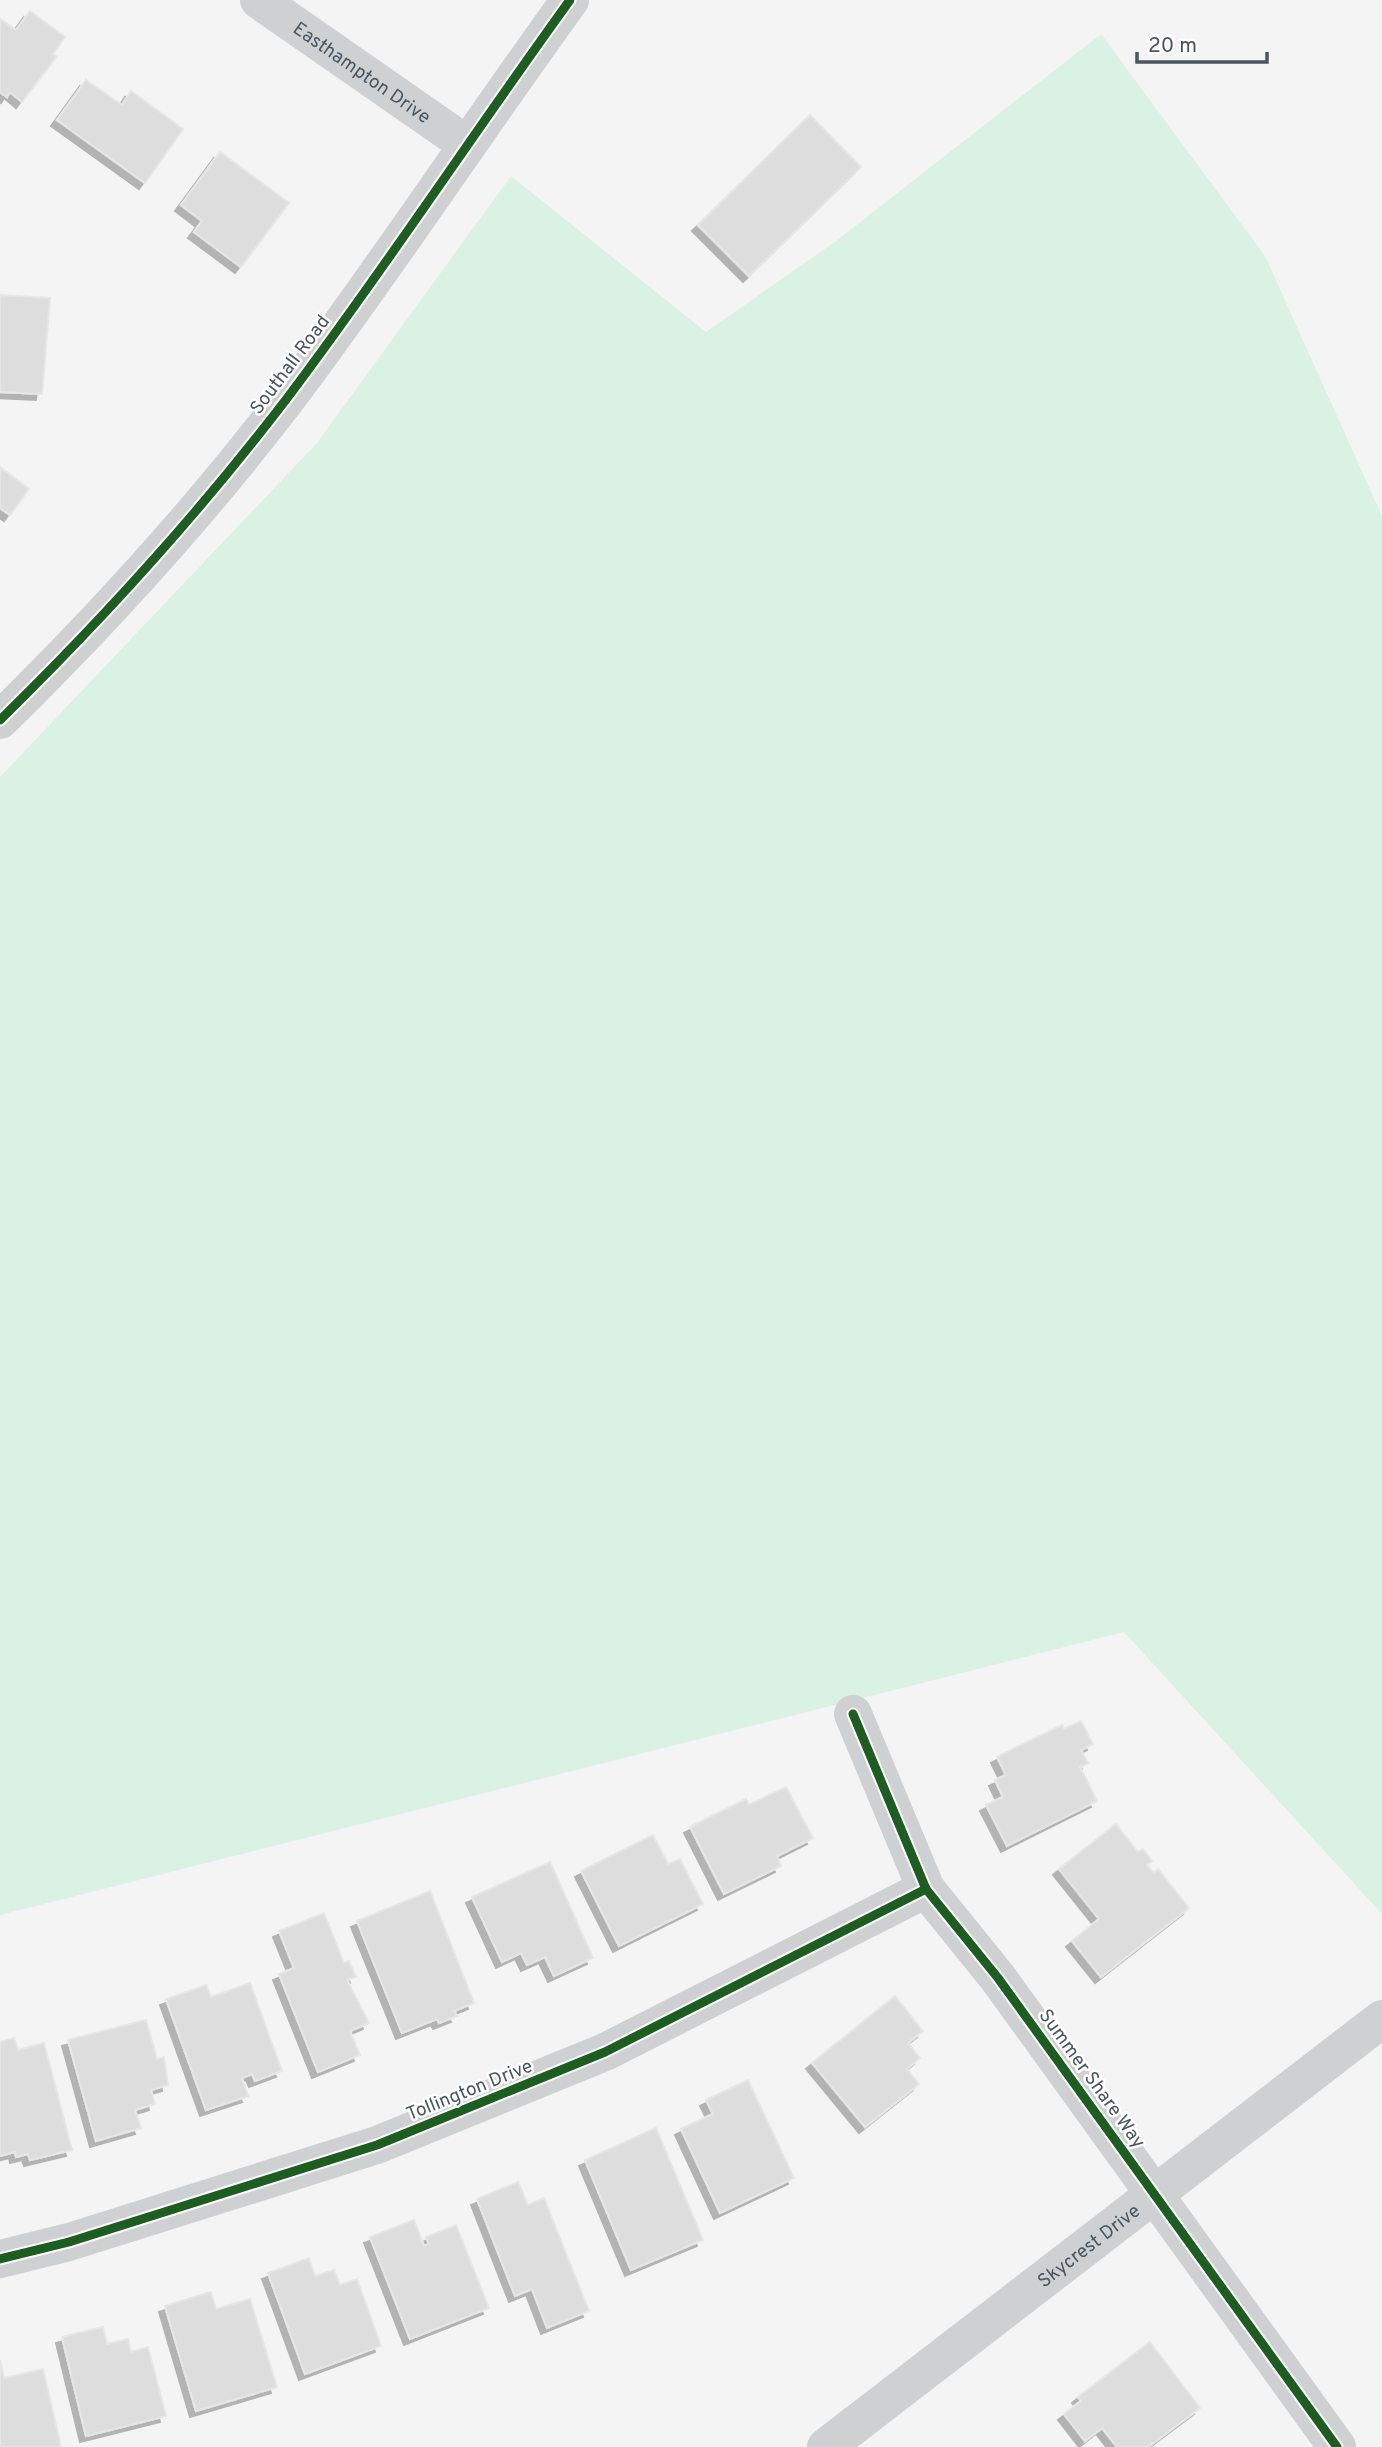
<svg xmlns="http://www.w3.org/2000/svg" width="1382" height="2447" font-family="Overpass,sans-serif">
	<defs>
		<filter id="shadow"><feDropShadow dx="-6" dy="6" stdDeviation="0" flood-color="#0004"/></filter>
	</defs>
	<rect width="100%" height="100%" fill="#f4f4f4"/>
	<!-- green -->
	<path fill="#d9f2e3" d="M1101 34 1265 256 1382 516V1914L1124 1632 0 1915V777L317 443 511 176 706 332 836 241Z"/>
	<!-- building -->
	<g fill="#ddddde" stroke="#e5e6e7" stroke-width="2" filter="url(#shadow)">
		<path d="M30 11 65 37 53 54 57 56 22 102 10 92 7 97 0 92V19L16 30Z"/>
		<path d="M86 80 122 105 131 91 183 129 145 183 57 120Z"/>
		<path d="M810 115 861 167 749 276 698 225Z"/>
		<path d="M220 152 289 203 241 267 194 232 202 221 181 205Z"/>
		<path d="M0 295 50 298 42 394 0 392Z"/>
		<path d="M0 467 29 489 10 515 0 508Z"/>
		<path d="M1081 1721 1093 1744 1081 1750 1088 1763 1080 1767 1097 1801 1007 1846 986 1805 1003 1797 995 1780 1006 1775 997 1757 1062 1725 1064 1729Z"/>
		<path d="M786 1787 813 1838 777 1856 781 1866 724 1894 690 1827 746 1799 749 1805Z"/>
		<path d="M1116 1824 1138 1852 1143 1849 1152 1861 1147 1865 1154 1873 1158 1869 1189 1908 1101 1977 1072 1941 1099 1919 1059 1869Z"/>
		<path d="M653 1835 668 1864 680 1859 703 1904 619 1946 581 1871Z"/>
		<path d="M550 1862 593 1958 554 1976 545 1957 527 1965 521 1953 502 1962 472 1897Z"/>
		<path d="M430 1891 474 2003 454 2011 457 2016 439 2023 437 2019 402 2033 357 1921Z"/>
		<path d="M324 1913 344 1963 349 1961 356 1977 347 1980 369 2023 350 2031 360 2055 318 2072 279 1974 294 1968 279 1931Z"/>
		<path d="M250 1983 282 2071 255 2081 252 2074 242 2078 248 2096 206 2110 166 1999 206 1985 211 1997Z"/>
		<path d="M895 1996 923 2031 908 2043 920 2058 907 2069 919 2084 865 2127 812 2063Z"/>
		<path d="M146 2020 157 2059 164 2057 168 2085 151 2090 155 2104 135 2110 141 2128 96 2141 68 2040Z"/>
		<path d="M14 2038 18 2050 44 2043 72 2150 30 2160 28 2154 16 2157 15 2152 0 2156V2042Z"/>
		<path d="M748 2080 794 2178 720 2213 681 2129 713 2114 706 2100Z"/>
		<path d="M656 2128 703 2240 631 2270 585 2160Z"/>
		<path d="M518 2182 528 2205 544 2198 589 2311 547 2328 532 2289 515 2296 477 2199Z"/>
		<path d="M414 2220 424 2246 429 2244 426 2237 456 2225 489 2308 410 2339 370 2237Z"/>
		<path d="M309 2258 315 2276 334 2270 340 2285 357 2279 381 2346 305 2374 268 2273Z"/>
		<path d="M211 2292 216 2309 250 2299 277 2387 196 2411 165 2306Z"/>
		<path d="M103 2327 107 2344 128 2339 131 2352 148 2347 166 2416 86 2436 62 2337Z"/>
		<path d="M1150 2342 1200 2408 1148 2447H1117L1102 2428 1085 2441 1064 2414 1081 2401 1078 2397Z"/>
		<path d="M0 2360 4 2378 43 2369 61 2447H0Z"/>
	</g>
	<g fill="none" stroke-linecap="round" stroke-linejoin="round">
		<!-- minor -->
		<g stroke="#ced0d2" stroke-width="38">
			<path id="s1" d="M259 0 466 144"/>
			<path d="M0 720C103 619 201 511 288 397 386 267 475 131 570 0"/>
			<path d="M853 1714 926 1889 998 1978 1337 2447"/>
			<path d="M0 2259 69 2242 377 2145 605 2052 926 1889"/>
			<path id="s2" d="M826 2447 1382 2019"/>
		</g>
		<!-- cycleway casing -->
		<g stroke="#fff" stroke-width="13">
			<g id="cycleway">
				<path d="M0 720C103 619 201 511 288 397 386 267 475 131 570 0"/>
				<path d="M853 1714 926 1889 998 1978 1337 2447"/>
				<path d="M0 2259 69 2242 377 2145 605 2052 926 1889"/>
			</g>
		</g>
		<!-- cycleway -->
		<use href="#cycleway" stroke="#1b5e20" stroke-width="9"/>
	</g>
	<g text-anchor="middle" stroke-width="5" stroke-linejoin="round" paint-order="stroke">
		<!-- street labels -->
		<g font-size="19" fill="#4a5661" stroke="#fff">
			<text dy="7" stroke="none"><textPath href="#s1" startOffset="126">Easthampton Drive</textPath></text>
			<text transform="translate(289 364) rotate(-53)" y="7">Southall Road</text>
			<text transform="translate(1093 2078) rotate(54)" y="7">Summer Share Way</text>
			<text transform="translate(469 2089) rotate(-22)" y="7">Tollington Drive</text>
			<text dy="7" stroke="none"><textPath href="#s2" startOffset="331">Skycrest Drive</textPath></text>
		</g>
	</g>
	<!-- scale -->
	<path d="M1137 52v10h130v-10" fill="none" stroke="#4a5661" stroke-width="3.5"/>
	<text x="1148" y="52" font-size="21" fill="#4a5661" stroke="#ffffff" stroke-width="5" paint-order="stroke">20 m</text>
</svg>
